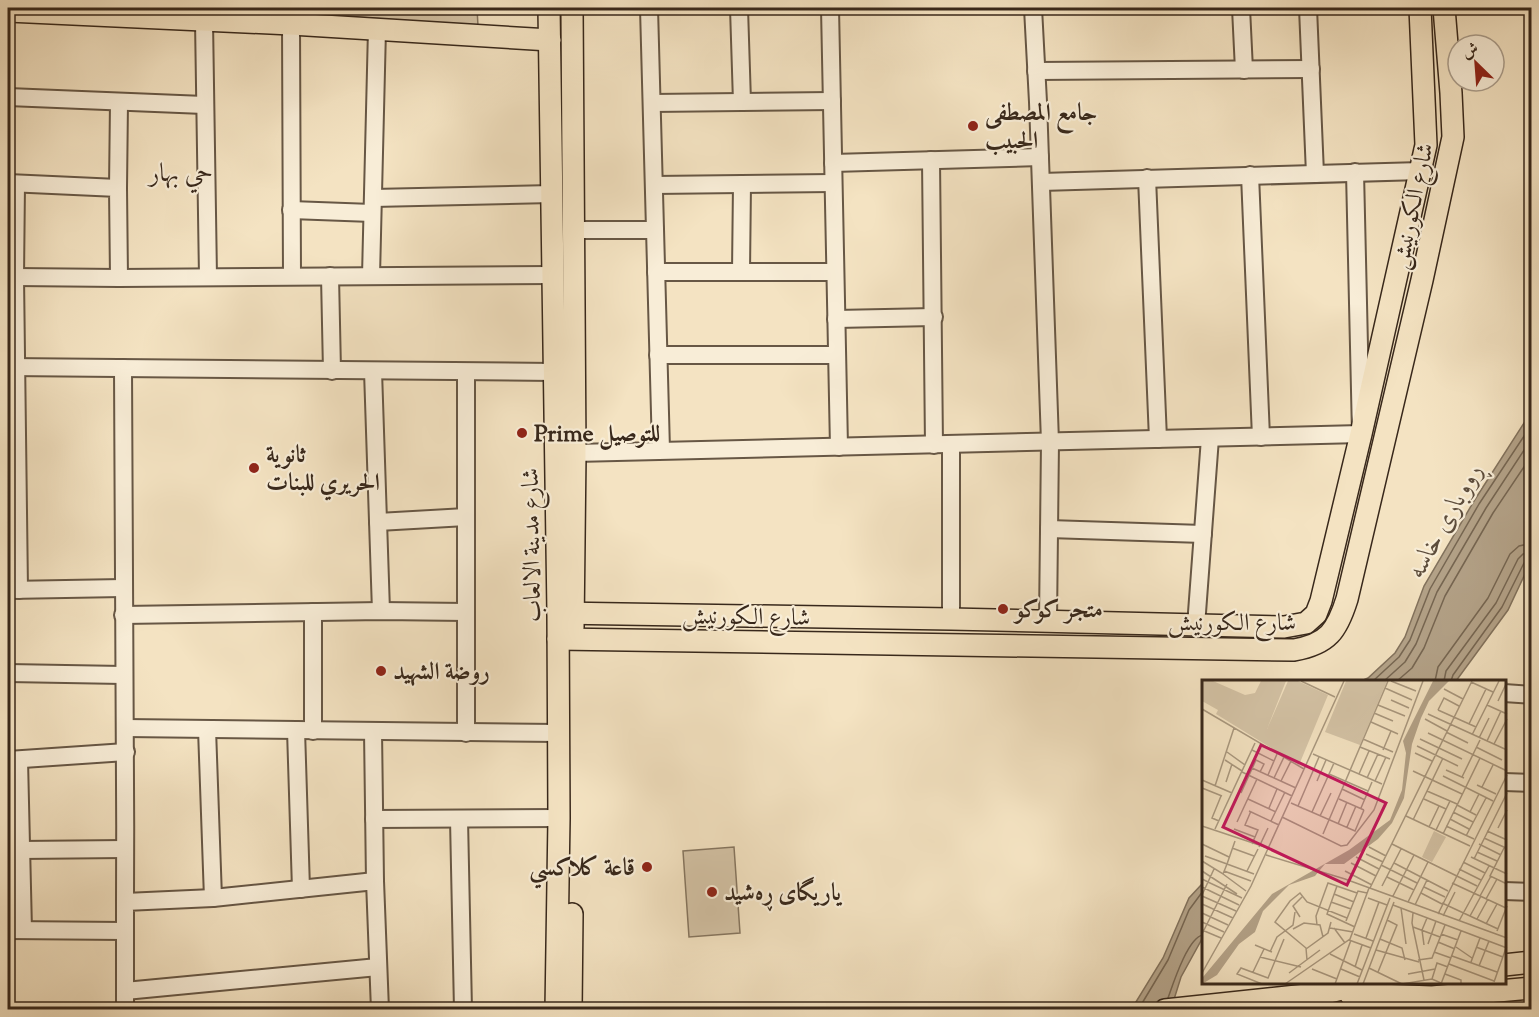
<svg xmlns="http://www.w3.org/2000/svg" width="1539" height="1017" font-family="'Sorts Mill Goudy',Amiri,serif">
	<rect width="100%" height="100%" fill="#f4e3c2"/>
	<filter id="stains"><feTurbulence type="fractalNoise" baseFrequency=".00333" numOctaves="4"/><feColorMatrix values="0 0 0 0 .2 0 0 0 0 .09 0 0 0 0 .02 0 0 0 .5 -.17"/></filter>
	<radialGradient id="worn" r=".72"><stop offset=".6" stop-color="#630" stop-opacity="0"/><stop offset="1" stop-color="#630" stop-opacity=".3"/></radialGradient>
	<!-- green -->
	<g fill="#d4c3a6" stroke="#867660" stroke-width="1.5">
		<path d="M238 8H477L478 26Z"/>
		<path d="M734 847 740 933 689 937 683 851Z"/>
	</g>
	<!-- water -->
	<g fill="#b4a389" stroke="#82725d" stroke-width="1.5">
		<path d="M1531 412V561L1508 610 1456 681H1361L1368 678 1395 653 1405 637 1424 586 1474 501Z"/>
		<path d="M1203 883V937L1181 977 1171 1009 1131 1010 1163 958 1189 898Z"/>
	</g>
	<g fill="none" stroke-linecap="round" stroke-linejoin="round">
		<!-- shore -->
		<g stroke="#766652" stroke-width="1.5">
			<path d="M1373 681 1399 657 1410 640 1430 589 1479 504 1532 424"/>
			<path d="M1384 681 1405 662 1416 644 1437 592 1486 508 1532 438"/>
			<path d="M1397 681 1412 668 1424 648 1445 596 1493 513 1532 455"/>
			<path d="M1435 681 1438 667 1488 598 1510 554 1519 546 1532 543"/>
			<path d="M1444 681 1446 671 1496 603 1518 559 1523 554 1532 552"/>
			<path d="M1451 681 1453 675 1502 607 1524 563 1532 560"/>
			<path d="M1168 998C1173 984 1188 937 1203 935"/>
			<path d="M1138 1010 1168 960 1189 910 1203 891"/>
		</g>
		<!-- minor casing -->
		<g stroke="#675745" stroke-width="20">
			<g id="minor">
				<path d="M649 8 661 450"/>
				<path d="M739 8 742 102"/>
				<path d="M830 8 839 447"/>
				<path d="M1033 8 1038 102 1050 442 1048 621"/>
				<path d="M1241 8 1244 70"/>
				<path d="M1308 8 1315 174"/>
				<path d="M204 21 208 277"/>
				<path d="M291 24 292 276"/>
				<path d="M1036 71 1311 69"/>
				<path d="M8 97 204 105"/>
				<path d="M652 103 832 101"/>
				<path d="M931 160 934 445"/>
				<path d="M833 163 1040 157"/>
				<path d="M1250 175 1261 437"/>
				<path d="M1147 178 1158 439"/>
				<path d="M1041 182 1421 171"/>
				<path d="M8 183 118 188 119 278"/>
				<path d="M16 184 15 277 19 590"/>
				<path d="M654 185 833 183"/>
				<path d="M118 188 119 102"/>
				<path d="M373 198 552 194"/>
				<path d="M291 210 372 213"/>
				<path d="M574 230H655"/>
				<path d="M656 272H835"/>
				<path d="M741 272 742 184"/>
				<path d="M330 276 332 371"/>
				<path d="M371 276 377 29"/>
				<path d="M15 277 119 278 553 275"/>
				<path d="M836 319 934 317"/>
				<path d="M658 355H837"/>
				<path d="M8 367 554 372"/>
				<path d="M123 368C123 546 126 724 125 902"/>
				<path d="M373 371 381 611"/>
				<path d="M466 372V733"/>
				<path d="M951 444V619"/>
				<path d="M575 453 1361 434 1355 172"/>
				<path d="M378 522 466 517"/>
				<path d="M1049 529 1203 534"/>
				<path d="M8 590 123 588"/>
				<path d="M313 612V731"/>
				<path d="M123 615 381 611 466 612"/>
				<path d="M1196 626 1210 438"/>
				<path d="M8 673 123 675"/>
				<path d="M1504 693 1532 695"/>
				<path d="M125 728 558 733"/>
				<path d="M207 729 213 898 375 881 380 1010"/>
				<path d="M296 730 301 889"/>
				<path d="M373 731 375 881"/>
				<path d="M8 760 126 752"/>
				<path d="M19 760 23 930"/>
				<path d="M1504 782 1532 783"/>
				<path d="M374 819 559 818"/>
				<path d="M459 819 463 1010"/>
				<path d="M20 850 125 849"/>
				<path d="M1504 891 1532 892"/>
				<path d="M8 930 124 931"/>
				<path d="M125 991 378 967"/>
				<path d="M125 1010V902L213 898"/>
			</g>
		</g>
		<!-- major casing -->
		<g stroke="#38281b" stroke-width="24">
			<g id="major">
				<path d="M549 8 558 613 559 818 556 1010"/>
				<path d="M572 8 575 453 573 628"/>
				<path d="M8 11 291 24 550 40"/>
				<path d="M558 613 951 619 1284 627 1306 623 1316 614 1321 601 1361 434 1426 145 1420 8"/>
				<path d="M558 639 1294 650C1328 644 1337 631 1347 599L1422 280 1453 137 1451 93 1444 8"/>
				<path d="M1504 965 1532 962"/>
				<path d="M1350 994 1432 997 1532 988"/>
				<path d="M571 1010 572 914"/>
				<path d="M1165 1010 1325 993 1371 982"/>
			</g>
		</g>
		<!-- minor -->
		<use href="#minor" stroke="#f8edd7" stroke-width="16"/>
		<!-- major -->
		<use href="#major" stroke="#f4e3c2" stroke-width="21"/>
	</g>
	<!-- markers -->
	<g fill="#8f2418" stroke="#f8edd7" stroke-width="2">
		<circle cx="973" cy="126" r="6"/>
		<circle cx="522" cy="433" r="6"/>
		<circle cx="254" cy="468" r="6"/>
		<circle cx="1003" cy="609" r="6"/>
		<circle cx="381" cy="671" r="6"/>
		<circle cx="647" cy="867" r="6"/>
		<circle cx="712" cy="892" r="6"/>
	</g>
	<g text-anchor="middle" stroke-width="4.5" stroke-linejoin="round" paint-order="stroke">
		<!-- poi labels -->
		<g font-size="24" font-weight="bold" fill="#38281b" stroke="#f8edd7" text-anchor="start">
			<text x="985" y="120">جامع المصطفى<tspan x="985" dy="28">الحبيب</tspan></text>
			<text x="534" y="441">Prime للتوصيل</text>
			<text x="266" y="462">ثانوية<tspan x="266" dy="28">الحريري للبنات</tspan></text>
			<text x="1015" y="617">متجر كوكو</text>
			<text x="393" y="679">روضة الشهيد</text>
			<text x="635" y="875" text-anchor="end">قاعة كلاكسي</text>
			<text x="724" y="900">یاریگای ڕەشید</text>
		</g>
		<!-- street labels -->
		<g font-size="24" fill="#38281b" stroke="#f8edd7">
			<text transform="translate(1412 206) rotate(-78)" y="8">شارع الكورنيش</text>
			<text transform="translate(531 545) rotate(-91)" y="8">شارع مدينة الالعاب</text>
			<text transform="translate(746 616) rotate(1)" y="8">شارع الكورنيش</text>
			<text x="1232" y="630">شارع الكورنيش</text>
		</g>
		<!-- neighbourhood labels -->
		<g font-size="26" fill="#38281b" stroke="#f8edd7">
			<text x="181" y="181">حي بهار</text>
		</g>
		<!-- water labels -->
		<g font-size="26" font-style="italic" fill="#5d4d3c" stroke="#f8edd7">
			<text transform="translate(1444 520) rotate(-61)" y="9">ڕووباری خاسە</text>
		</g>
	</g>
	<!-- overview -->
	<g transform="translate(1202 680)">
		<rect width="304" height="304" fill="#f4e3c2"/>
		<path d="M0 1H11L43 15 53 13 59 1H84L65 49 86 1H96L126 15 97 85 14 34 16 30 0 21ZM144 1H185L158 65 123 52ZM232 151 244 157 230 182 220 177Z" fill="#d4c3a6"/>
		<path d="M231 1H247L227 21 219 38 210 64 202 118 190 143 176 159 142 184H123L113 196 87 205 61 231 53 252 37 264 15 295 0 304 1 297 70 214 147 170 188 140 200 110 204 73 201 61Z" fill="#b4a389"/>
		<path fill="none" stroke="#a9987f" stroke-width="1.5" d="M99 1 133 17M189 1 214 11M269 2 291 12M183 8 210 20M242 9 261 19M189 20 207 28M296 21 305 2M176 25 203 36M285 25 305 34M0 29 102 89M236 30 274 47M236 30 242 18 257 26M172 33 191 41M226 34 305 70M223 39 245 51M169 42 196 54M267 44 284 9M244 52 266 63M226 53 305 91M270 55 297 1M277 58 287 38M161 59 191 72M218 59 260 79M285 61 299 31M292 64 305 39M215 66 256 86M158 67 188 79M274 67 300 80M50 70 72 81M181 70 189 51M25 72 43 85M213 73 230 81M111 74 180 104M52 79 62 84 58 92M23 80 40 91M50 88 94 108M244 90 262 98M211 91 260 114M40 92 90 116M127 94 166 111M157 94 167 71M66 95 75 74M241 96 291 121M260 97 278 60M72 98 82 77M165 98 176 74M0 100 30 113M79 101 89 81M115 101 124 80M173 101 184 77M24 102 30 84M275 105 294 114M13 106 32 48M280 107 291 85M0 108 20 116M140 109 163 120M225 111 255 124M39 113 54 80M46 119 74 132M137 119 162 130M222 119 244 129M89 123 153 151 162 130M255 125 274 135M96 126 117 77M67 128 75 109M159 128 170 102M47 131 77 145M49 131 43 145 56 150 50 164M110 132 132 83M251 132 271 142M268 132 277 114M118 136 129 113M204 136 268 166M80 137 139 166 145 165 172 130 221 1M248 139 267 149M211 140 241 78M17 141 10 138 19 116M69 141 83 112M35 142 55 99M136 144 145 122M0 146 66 168M244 146 272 159M145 147 154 126M227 147 237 126M296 148 305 130M13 149 53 63M32 149 53 157M234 150 248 121M285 151 305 160M121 154 186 1M241 154 278 78M264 156 284 118M282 158 304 168M33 161 25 184 52 194M0 164 27 177M190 164 275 206M277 164 299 175M57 167 66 148M167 167 184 176M30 168 52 176M302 168 288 196 305 204M275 172 295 181M164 174 181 182M64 175 143 199 305 258M154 177 177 189M269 177 305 194M272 179 305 113M0 181 21 194 25 184 3 176M261 182 283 193M149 183 174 196M192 183 246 211M179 185 215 203M257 189 279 200M0 191 35 214M22 191 49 201M45 191 56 169M143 191 170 205M21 194 44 211M185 197 212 210M0 199 6 202 12 189M250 203 304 228M135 206 125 234 153 247M180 206 199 169M0 207 37 225M222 207 243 217M168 208 270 1M219 213 240 224M132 214 152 222M0 215 6 202 40 218M0 216 34 231M191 216 212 175M278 216 289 196M166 218 185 225M284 219 295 199M129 222 149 229M206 222 226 182M240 223 296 249M0 224 31 238M191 225 305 268M213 225 225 200M199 228 204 264M0 233 26 245M211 233 210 243 222 300M236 234 305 95M241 236 253 212M268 236 279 216M98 237 91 226 100 217M275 239 286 219M144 241 156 211 165 213M257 241 287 186M0 242 22 252M284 244 295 224M115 245 114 236 126 203 155 213M211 247 238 257M128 248 151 252M132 248 143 263M91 249 102 243 118 245 121 257M0 250 19 258M295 251 305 226M0 254 25 204M152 254 171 261M239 254 256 260M164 258 177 222M178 259 200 268 203 280M147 260 169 268M236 262 253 269M226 264 234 241M53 265 70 272M222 265 220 250 225 238M254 267 270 278M274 267 301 277M104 269 126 253 129 242M174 270 217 282M68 272 75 257 91 245 93 232M232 272 249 278M128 274 160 290M250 276 295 292M58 277 99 287M105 280 104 268 73 242 88 221 98 213 105 222 145 238M216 280 230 278 243 245M269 282 278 258M247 284 292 301M277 286 287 261M153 287 160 265M167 288 200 304M110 289 135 299M139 289 158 297M51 292 62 269M176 292 195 245 185 240M0 293 49 206 142 1M87 293 118 270M206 294 233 289M243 294 259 300V304M230 299 235 283 246 287M292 302 304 268M60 304 35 294 39 288 66 298 82 259M83 304 148 259 167 208M133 304 149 260M155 304 188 218M161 304 192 222M200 304 230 299 239 303M239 304 259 251"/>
		<path fill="#c2185b" fill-opacity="0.15" stroke="#c2185b" stroke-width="3" d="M59 65 184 123 145 205 21 147Z"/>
		<rect width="304" height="304" fill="none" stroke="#38281b" stroke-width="3"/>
	</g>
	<!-- margin -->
	<rect width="1539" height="1017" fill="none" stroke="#f4e3c2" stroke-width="30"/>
	<rect x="9" y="9" width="1521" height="999" fill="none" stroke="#38281b" stroke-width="3"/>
	<rect x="15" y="15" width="1509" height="987" fill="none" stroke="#38281b" stroke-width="1.5"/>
	<!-- north arrow -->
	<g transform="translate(1476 63) rotate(335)"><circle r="28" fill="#f8edd7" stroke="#ab9e8c" stroke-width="1.5"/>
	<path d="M0-4.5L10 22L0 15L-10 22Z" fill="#8f2418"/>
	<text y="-9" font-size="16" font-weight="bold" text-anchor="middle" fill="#38281b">ش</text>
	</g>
	<rect width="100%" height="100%" filter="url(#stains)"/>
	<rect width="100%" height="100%" fill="url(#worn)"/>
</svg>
